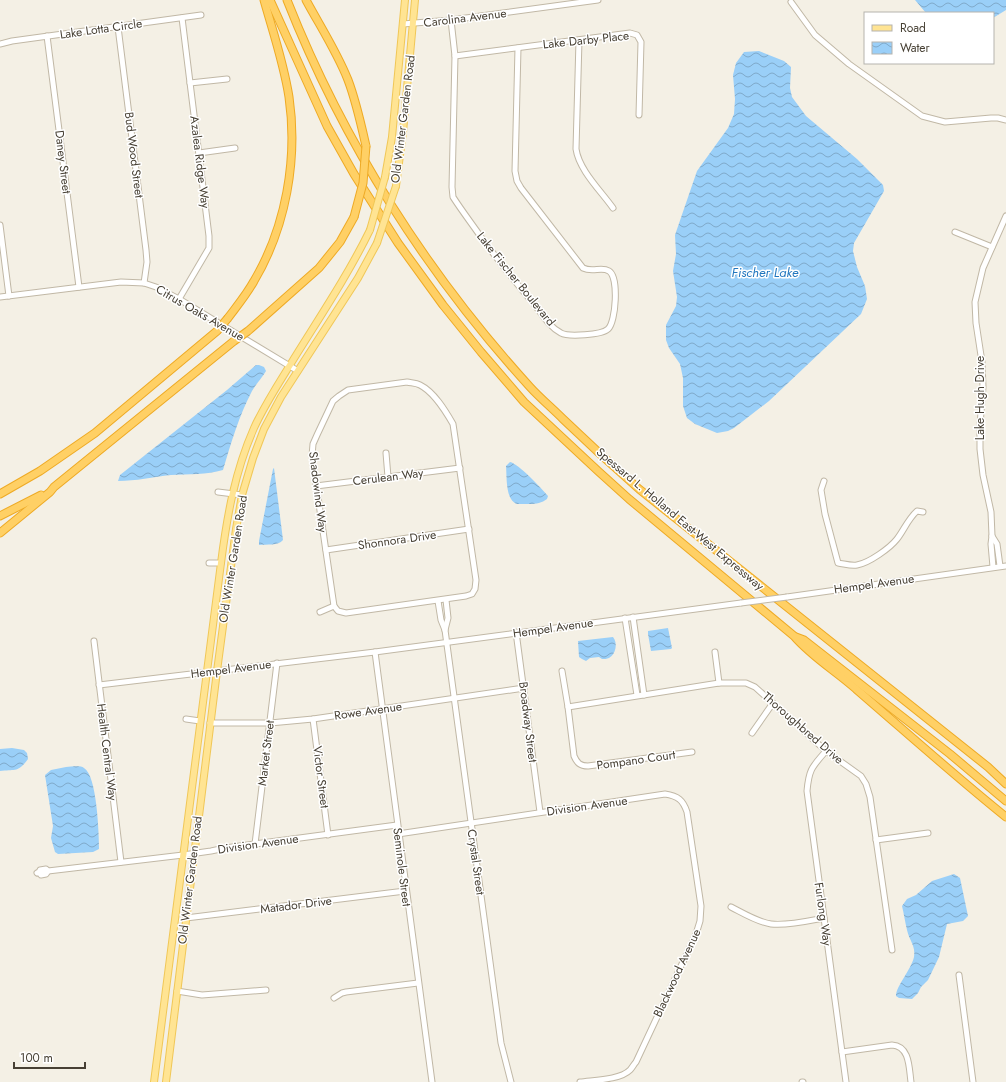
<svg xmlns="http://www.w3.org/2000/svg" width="1006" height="1082" font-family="Jost,sans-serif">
	<defs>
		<pattern id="water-waves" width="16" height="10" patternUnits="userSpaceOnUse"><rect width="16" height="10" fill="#9acff8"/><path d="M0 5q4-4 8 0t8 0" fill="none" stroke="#7fa9ca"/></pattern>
	</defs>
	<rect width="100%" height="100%" fill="#f4f0e5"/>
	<!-- water -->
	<g fill="url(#water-waves)">
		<path d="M915 0H1006V10L993 18V13H926Z"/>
		<path d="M759 51 784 61 791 67 790 88 792 97 806 116 857 159 883 185 884 191 854 243 853 251 857 267 865 286 867 299 861 314 769 401 734 428 728 431 717 433 695 424 687 418 683 406V378L680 364 669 348 666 340V325L676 306 677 297 673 271 676 254 675 235 697 171 728 128 734 114 735 99 733 75 736 63 744 52Z"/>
		<path d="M256 365H259L264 367 266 371C262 378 256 384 252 391 239 416 231 443 223 470 207 475 188 474 171 475 153 477 136 481 118 481L120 475 227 390Z"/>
		<path d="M510 462C519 464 541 488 548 496L547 499C542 503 536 504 530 504 526 504 520 504 517 504 505 500 507 476 506 466Z"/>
		<path d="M274 468 283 540C278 546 267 544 259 545V541L273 469Z"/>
		<path d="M668 628 672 648 671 649 651 651 648 634V631Z"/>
		<path d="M613 637C618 643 616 654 609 658 607 659 604 659 602 659L599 657 590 658 586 661 582 659 579 657 578 641Z"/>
		<path d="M12 748 24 750 27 753 28 759C18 773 15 769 0 771V749Z"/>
		<path d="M66 767C71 767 80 765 84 768 97 775 99 834 99 849L93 852 58 854 55 852 51 838 53 826 45 775 51 770Z"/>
		<path d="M954 874 960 878 968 916 963 921 947 924 939 957 928 980 921 987 918 993 912 999 899 998 896 996C896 986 911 970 914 957 916 946 909 940 907 930 905 922 904 914 902 906L907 899 916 895 932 881Z"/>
	</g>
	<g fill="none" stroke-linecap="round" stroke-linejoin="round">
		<!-- minor casing -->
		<g stroke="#c1b8a6" stroke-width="7">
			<g id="minor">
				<path d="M791 2 815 35 849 64 922 116 945 122 991 118H998L1006 120"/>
				<path d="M451 20 455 56 452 187 453 197C462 211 472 224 481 237 498 260 515 282 534 304 542 314 549 327 561 333 568 337 602 335 608 329 616 322 619 277 609 271 601 266 593 273 583 268L521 188 517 181 515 171 518 48"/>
				<path d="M403 24 451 20 598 0"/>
				<path d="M118 27 146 250 147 262 144 283"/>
				<path d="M47 36 79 287"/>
				<path d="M579 40 576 149C579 170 601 191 613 208"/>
				<path d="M0 44 12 41 201 15"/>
				<path d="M455 56 630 33 637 35 641 42 639 115"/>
				<path d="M190 83 227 79"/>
				<path d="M199 153 235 148"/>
				<path d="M0 225 9 296"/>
				<path d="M955 232 992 247"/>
				<path d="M0 297 121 282 144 283 156 287 179 299 298 371"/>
				<path d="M179 299 209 248V236L182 18"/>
				<path d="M407 382C411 383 416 383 420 385 434 392 445 410 453 424L476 580 475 589 472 594 466 596 346 613 338 611 334 606 312 456 313 444 317 435 333 401 339 396 348 390Z"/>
				<path d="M386 453 388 477"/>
				<path d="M824 481 821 490 825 514 838 563C845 564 851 566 857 565 869 563 890 548 897 539 904 530 908 519 917 511L923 512"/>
				<path d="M316 486 460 468"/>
				<path d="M218 492 242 495"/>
				<path d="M992 536 997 544 1000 566"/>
				<path d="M326 550 469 529"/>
				<path d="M209 563H221"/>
				<path d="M993 567 991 544 992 536 991 512 983 475 980 449V425L983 387 982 362 976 323 975 302 983 268 1006 216"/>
				<path d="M787 597 1006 566"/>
				<path d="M438 601 441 620 445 630 501 1043 511 1082"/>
				<path d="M320 612 334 606"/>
				<path d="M633 617 644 695"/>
				<path d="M625 618 637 695"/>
				<path d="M445 630 448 618 446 600"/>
				<path d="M516 632 540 812"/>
				<path d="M94 641 121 862"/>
				<path d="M375 652 432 1082"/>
				<path d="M715 652 719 683"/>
				<path d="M562 671 568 707 574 756C577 763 580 766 588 766L692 752"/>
				<path d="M99 685 375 652 741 603"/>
				<path d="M568 707 719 683H746L755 687 826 751 861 776 866 784 870 797 892 950"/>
				<path d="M186 719 200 721"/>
				<path d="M313 719 328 835"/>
				<path d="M210 723H270L313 719 524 688"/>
				<path d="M752 733 773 703"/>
				<path d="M826 751C812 767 809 769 807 791L846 1082"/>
				<path d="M398 834 665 794C678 796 683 800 687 812L701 906 700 921 696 934 636 1062C634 1064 632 1068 630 1070 620 1080 594 1080 580 1082"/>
				<path d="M876 840 928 833"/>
				<path d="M255 844 277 663"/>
				<path d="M48 871 183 855 211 851 225 848 397 825"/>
				<path d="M37 873 39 872 41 875 46 874 48 871 46 869 40 870 39 872"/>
				<path d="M731 907C743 913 757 922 771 924 787 926 808 921 824 918"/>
				<path d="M186 918 405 891"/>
				<path d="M959 975 973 1082"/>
				<path d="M177 991 202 995 266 990"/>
				<path d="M334 998 342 993 346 992 418 983"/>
				<path d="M842 1052 892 1045C910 1046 909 1068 911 1082"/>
				<path d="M802 1082H803"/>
			</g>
		</g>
		<!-- major casing -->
		<g stroke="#f0c757" stroke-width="8">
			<g id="major">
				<path d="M385 177 392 137 405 0"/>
				<path d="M396 186 403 132 415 0"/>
				<path d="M154 1082 221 563C227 516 235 471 254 428 264 406 277 386 290 365 317 321 347 277 370 230"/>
				<path d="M166 1082 217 671 236 529 242 495 253 458 264 429 281 397 358 278 377 243"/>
			</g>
		</g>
		<!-- highway casing -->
		<g stroke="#eeaa25" stroke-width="9">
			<g id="highway">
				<path d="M270 0 327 126 354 174 398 243 443 305 481 352 524 402 598 471 629 499 794 636C812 657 836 671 856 689 906 732 955 776 1006 817"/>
				<path d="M287 0C343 142 427 274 530 387 540 398 552 408 563 419 588 443 613 466 639 489L988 767 1006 784"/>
				<path d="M306 0C320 26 337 52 348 80 356 101 361 124 366 146"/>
				<path d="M228 318C237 306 247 294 254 281 286 227 298 159 289 97 284 64 273 32 264 0"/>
				<path d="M248 331 319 268 340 242 354 217"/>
				<path d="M0 494 40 471 95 433 217 331"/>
				<path d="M0 516 41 495"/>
				<path d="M0 533 50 492 54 487 234 341"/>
				<path d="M796 637 804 640 950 754 1006 801"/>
			</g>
		</g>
		<!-- minor -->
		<use href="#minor" stroke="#fff" stroke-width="5"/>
		<!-- major -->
		<use href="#major" stroke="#ffe493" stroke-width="6"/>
		<!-- highway -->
		<use href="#highway" stroke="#ffd065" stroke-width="7"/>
		<!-- minor-bridge casing -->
		<g stroke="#c1b8a6" stroke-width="7" stroke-linecap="butt">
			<path id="minor-bridge" d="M741 603 787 597"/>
		</g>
		<!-- major-bridge casing -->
		<g stroke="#f0c757" stroke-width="8" stroke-linecap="butt">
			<g id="major-bridge">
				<path d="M370 230 385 177"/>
				<path d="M377 243 396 186"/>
			</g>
		</g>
		<!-- highway-bridge casing -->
		<g stroke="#eeaa25" stroke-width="9" stroke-linecap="butt">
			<g id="highway-bridge">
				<path d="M354 217 363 183 366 146"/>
				<path d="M217 331 228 318"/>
				<path d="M234 341 248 331"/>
			</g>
		</g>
		<!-- minor-bridge -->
		<use href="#minor-bridge" stroke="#fff" stroke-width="5"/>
		<!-- major-bridge -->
		<use href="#major-bridge" stroke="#ffe493" stroke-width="6"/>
		<!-- highway-bridge -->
		<use href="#highway-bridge" stroke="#ffd065" stroke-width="7"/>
	</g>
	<g text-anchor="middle" stroke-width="3" stroke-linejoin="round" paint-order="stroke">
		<!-- street labels -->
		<g font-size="12" fill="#474034" stroke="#fff">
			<text transform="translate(465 18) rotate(-7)" y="4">Carolina Avenue</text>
			<text transform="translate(101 29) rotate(-8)" y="4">Lake Lotta Circle</text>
			<text transform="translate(586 40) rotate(-6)" y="4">Lake Darby Place</text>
			<text transform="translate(403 119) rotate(-83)" y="4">Old Winter Garden Road</text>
			<text transform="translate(134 155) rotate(83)" y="4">Bud Wood Street</text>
			<text transform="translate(63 162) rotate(83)" y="4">Daney Street</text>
			<text transform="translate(200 162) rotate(83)" y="4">Azalea Ridge Way</text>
			<text transform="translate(516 279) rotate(51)" y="4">Lake Fischer Boulevard</text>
			<text transform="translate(200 313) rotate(30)" y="4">Citrus Oaks Avenue</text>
			<text transform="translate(980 398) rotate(-90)" y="4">Lake Hugh Drive</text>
			<text transform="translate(388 477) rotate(-7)" y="4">Cerulean Way</text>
			<text transform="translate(318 492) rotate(83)" y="4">Shadowind Way</text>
			<text transform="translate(680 519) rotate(40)" y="4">Spessard L. Holland East-West Expressway</text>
			<text transform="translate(397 540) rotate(-8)" y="4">Shonnora Drive</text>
			<text transform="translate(233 559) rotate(-81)" y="4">Old Winter Garden Road</text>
			<text transform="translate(874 584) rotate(-8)" y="4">Hempel Avenue</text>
			<text transform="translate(553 628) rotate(-8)" y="4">Hempel Avenue</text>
			<text transform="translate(231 669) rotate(-7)" y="4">Hempel Avenue</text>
			<text transform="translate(368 711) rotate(-8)" y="4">Rowe Avenue</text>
			<text transform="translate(528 722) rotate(83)" y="4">Broadway Street</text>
			<text transform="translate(803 728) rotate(41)" y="4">Thoroughbred Drive</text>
			<text transform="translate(107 752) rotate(83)" y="4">Health Central Way</text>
			<text transform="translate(266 753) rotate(-83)" y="4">Market Street</text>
			<text transform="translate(636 760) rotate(-8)" y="4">Pompano Court</text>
			<text transform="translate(321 777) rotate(83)" y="4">Victor Street</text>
			<text transform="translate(587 806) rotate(-8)" y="4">Division Avenue</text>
			<text transform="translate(258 844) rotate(-8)" y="4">Division Avenue</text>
			<text transform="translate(476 862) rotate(82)" y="4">Crystal Street</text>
			<text transform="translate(402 867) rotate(83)" y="4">Seminole Street</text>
			<text transform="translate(190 880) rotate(-83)" y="4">Old Winter Garden Road</text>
			<text transform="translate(296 905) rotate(-7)" y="4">Matador Drive</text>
			<text transform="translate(823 914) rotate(82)" y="4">Furlong Way</text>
			<text transform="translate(677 973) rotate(-65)" y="4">Blackwood Avenue</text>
		</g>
		<!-- water labels -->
		<g font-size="13" font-style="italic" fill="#2277bf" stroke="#fff">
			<text x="765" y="277">Fischer Lake</text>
		</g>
	</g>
	<!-- legend -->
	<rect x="864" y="12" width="130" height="52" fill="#ffffff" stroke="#b5b3ae"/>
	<rect x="872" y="25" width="20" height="6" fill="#ffe493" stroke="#b5b3ae"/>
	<text x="900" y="32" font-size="12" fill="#474034">Road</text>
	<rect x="872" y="42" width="20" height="12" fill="url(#water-waves)" stroke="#b5b3ae"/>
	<text x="900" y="52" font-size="12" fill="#474034">Water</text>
	<!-- scale -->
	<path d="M14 1062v6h71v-6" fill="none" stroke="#474034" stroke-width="2"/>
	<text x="20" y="1062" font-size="12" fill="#474034" stroke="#ffffff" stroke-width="3" paint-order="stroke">100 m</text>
</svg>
